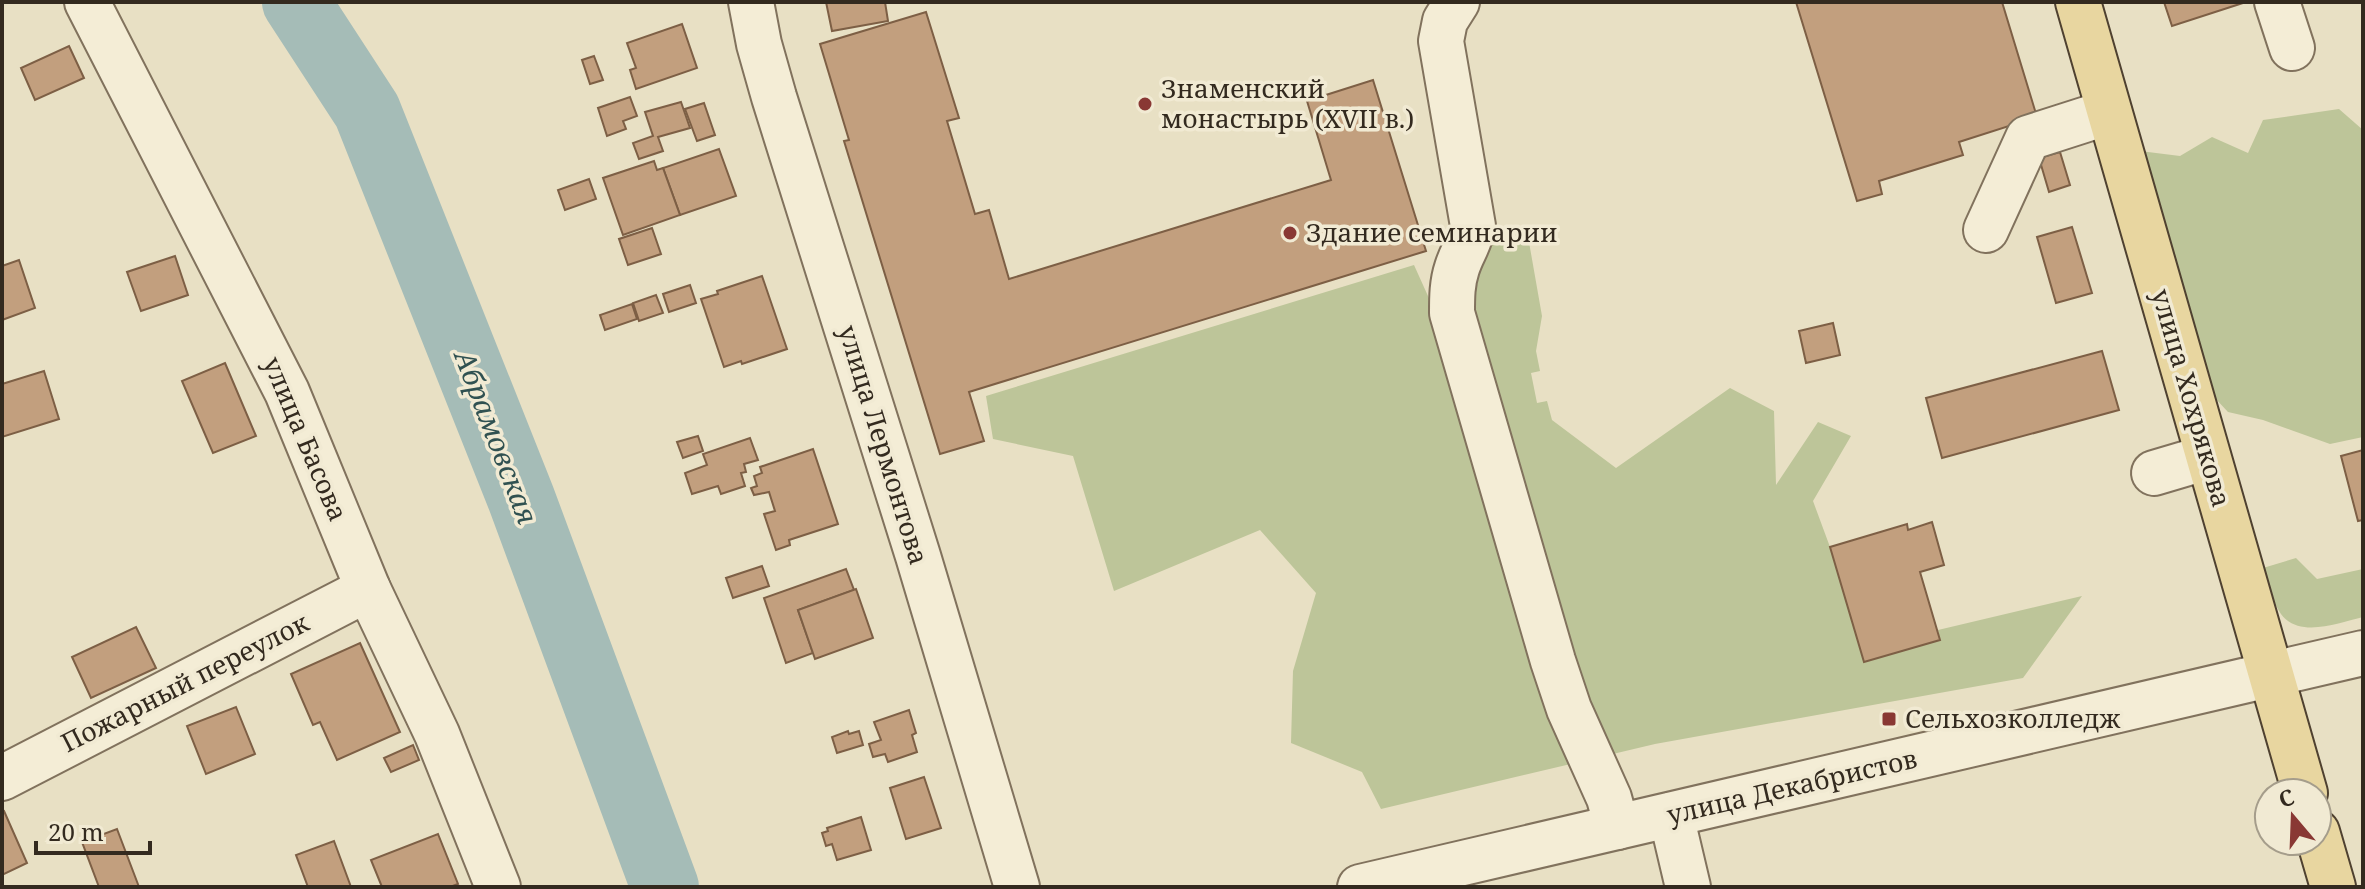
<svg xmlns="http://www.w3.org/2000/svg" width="2365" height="889" font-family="'Noto Serif',serif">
	<rect width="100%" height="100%" fill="#e8e0c4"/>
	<!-- green -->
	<g fill="#bdc599">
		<path d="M2339 109 2363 130V437L2330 444 2263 420 2228 412 2214 397 2140 151 2180 156 2212 137 2248 153 2263 120Z"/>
		<path d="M1526 225 1542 316 1536 351 1540 371 1531 373 1537 403 1547 401 1552 420 1616 468 1730 388 1774 411 1776 485 1818 422 1851 436 1813 501 1830 547 1864 662 1940 640 1938 630 2082 596 2023 678 1655 744 1381 809 1362 772 1291 743 1293 671 1316 593 1260 530 1114 591 1073 456 993 439 986 396 1414 265 1446 336 1468 332 1487 233Z"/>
		<path d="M2296 558 2317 579 2363 569V617C2338 623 2296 640 2279 611 2272 599 2268 582 2263 568Z"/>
	</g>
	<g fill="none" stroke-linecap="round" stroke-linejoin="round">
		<!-- river -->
		<path stroke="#a5bcb7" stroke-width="68" d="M296 2 367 111 521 498 665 887"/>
	</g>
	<!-- building -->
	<g fill="#c29f7e" stroke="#7d5f45" stroke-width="2">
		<path d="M826 2H885L888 21 832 31Z"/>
		<path d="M1796 2H2002L2037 117 1959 142 1963 155 1879 181 1882 194 1857 201Z"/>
		<path d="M2164 2H2246L2172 26Z"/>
		<path d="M926 12 959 118 947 121 975 214 989 210 1009 279 1331 180 1307 101 1373 80 1426 251 969 392 984 441 940 454 844 141 849 140 820 44Z"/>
		<path d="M682 24 697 68 636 89 630 70 636 68 627 43Z"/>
		<path d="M69 46 84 78 35 100 21 68Z"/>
		<path d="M594 56 603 80 590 84 582 60Z"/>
		<path d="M630 97 637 116 623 121 626 129 607 136 598 108Z"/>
		<path d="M681 102 690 128 658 137 663 151 639 159 633 143 653 136 645 112Z"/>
		<path d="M704 103 715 135 697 141 685 109Z"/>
		<path d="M719 149 736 196 680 215 663 168Z"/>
		<path d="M2060 152 2070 185 2049 192 2039 158Z"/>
		<path d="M654 161 657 170 663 168 680 215 623 235 603 178Z"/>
		<path d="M589 179 596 199 565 210 558 190Z"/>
		<path d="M2072 227 2092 293 2056 303 2037 237Z"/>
		<path d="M652 228 661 254 628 265 619 239Z"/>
		<path d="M175 256 188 295 141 311 127 272Z"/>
		<path d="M19 260 35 308 2 320V266Z"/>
		<path d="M762 276 787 349 742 364 741 361 724 367 701 299 718 294 717 291Z"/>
		<path d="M690 285 696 303 669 312 663 294Z"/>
		<path d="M656 295 663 313 639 321 633 303Z"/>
		<path d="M632 304 637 319 605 330 600 315Z"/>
		<path d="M1833 323 1840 355 1806 363 1799 331Z"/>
		<path d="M2102 351 2119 410 1942 458 1926 398Z"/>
		<path d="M225 363 256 436 213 453 182 381Z"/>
		<path d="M44 371 59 419 2 437V384Z"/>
		<path d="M698 436 703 451 683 458 677 442Z"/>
		<path d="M750 438 758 460 744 464 746 472 741 473 745 486 721 494 718 486 692 494 685 473 707 465 703 454Z"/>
		<path d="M813 449 838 524 789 540 790 545 776 550 764 514 775 511 769 492 754 495 751 488 757 486 754 476 762 473 760 467Z"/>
		<path d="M2363 450V520L2358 521 2341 456Z"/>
		<path d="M1932 522 1944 565 1920 572 1940 640 1864 662 1830 547 1907 524 1908 530Z"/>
		<path d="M762 566 769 586 733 598 726 578Z"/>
		<path d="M846 569 854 590 798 610 813 653 786 663 764 598Z"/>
		<path d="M856 589 873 638 815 659 798 610Z"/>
		<path d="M136 627 156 668 91 698 72 657Z"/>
		<path d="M360 643 400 732 337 760 320 722 313 725 291 674Z"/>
		<path d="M236 707 255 754 206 774 187 726Z"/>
		<path d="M909 710 916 733 912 735 917 752 888 762 885 754 873 757 869 744 881 740 874 722Z"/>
		<path d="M848 731 849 734 859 731 863 745 837 753 832 737Z"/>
		<path d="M413 745 419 760 391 772 384 758Z"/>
		<path d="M924 777 941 828 906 839 890 788Z"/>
		<path d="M4 811 27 863 2 875V812Z"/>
		<path d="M861 817 871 850 837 860 832 844 826 846 822 833 828 831 827 828Z"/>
		<path d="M117 829 139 887H99L82 842Z"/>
		<path d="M438 834 458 884 450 887H382L371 860Z"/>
		<path d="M334 841 351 887H308L296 855Z"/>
	</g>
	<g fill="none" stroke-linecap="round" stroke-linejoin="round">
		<!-- minor casing -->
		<g stroke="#81725d" stroke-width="48">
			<g id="minor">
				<path d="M87 2 287 392 368 589 437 734 498 887"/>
				<path d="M751 2 759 44 774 97 918 556 1017 887"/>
				<path d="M1457 2 1445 21 1441 41 1473 226C1469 245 1462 252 1457 268 1452 283 1452 297 1452 313L1553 661 1569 709 1609 798 1617 827"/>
				<path d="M2277 2 2292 48"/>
				<path d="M1986 230 2028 138 2109 112"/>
				<path d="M2154 473 2208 457"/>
				<path d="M2 778 368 589"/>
				<path d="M1671 815 1688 887"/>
				<path d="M1360 887 2363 653"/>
			</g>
		</g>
		<!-- major casing -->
		<g stroke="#4f4130" stroke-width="48">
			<g id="major">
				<path d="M2078 2 2305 793"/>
				<path d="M2317 832 2333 887"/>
			</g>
		</g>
		<!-- minor -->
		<use href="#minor" stroke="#f4edd6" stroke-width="44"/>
		<!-- major -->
		<use href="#major" stroke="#e8d6a0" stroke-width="44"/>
	</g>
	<!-- markers -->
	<g fill="#893834" stroke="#f1ead3" stroke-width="3">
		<circle cx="1145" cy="104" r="8"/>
		<circle cx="1290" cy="233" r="8"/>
		<rect x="1881" y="711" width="16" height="16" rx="4"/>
	</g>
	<g text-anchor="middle" stroke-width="7" stroke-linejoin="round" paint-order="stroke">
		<!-- poi labels -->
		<g font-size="26" fill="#332a1f" stroke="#f1ead3" text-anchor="start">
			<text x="1161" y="98">Знаменский<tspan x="1161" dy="30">монастырь (XVII в.)</tspan></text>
			<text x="1306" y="242">Здание семинарии</text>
			<text x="1905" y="728">Сельхозколледж</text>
		</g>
		<!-- street labels -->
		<g font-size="26" fill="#332a1f" stroke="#f1ead3">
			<text transform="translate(2191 398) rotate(74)" y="9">улица Хохрякова</text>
			<text transform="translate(305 439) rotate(67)" y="9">улица Басова</text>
			<text transform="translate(883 445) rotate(73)" y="9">улица Лермонтова</text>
			<text transform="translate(185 683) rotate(-27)" y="9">Пожарный переулок</text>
			<text transform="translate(1792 787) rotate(-13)" y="9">улица Декабристов</text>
		</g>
		<!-- water labels -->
		<g font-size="28" font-style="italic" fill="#305151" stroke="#f1ead3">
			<text transform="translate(496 437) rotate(69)" y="10">Абрамовская</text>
		</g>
	</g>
	<!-- border -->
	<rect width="2365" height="889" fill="none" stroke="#332a1f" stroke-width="8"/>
	<!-- north arrow -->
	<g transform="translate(2293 817) rotate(341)"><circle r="38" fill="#f1ead3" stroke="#a59d8b" stroke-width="2"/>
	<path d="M0-6L14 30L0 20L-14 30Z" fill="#893834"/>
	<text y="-12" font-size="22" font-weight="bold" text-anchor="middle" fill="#332a1f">С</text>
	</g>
	<!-- scale -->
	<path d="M36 841v12h114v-12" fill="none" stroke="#332a1f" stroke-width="4"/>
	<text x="48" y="841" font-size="24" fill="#332a1f" stroke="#f1ead3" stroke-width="6" paint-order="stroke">20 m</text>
</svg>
